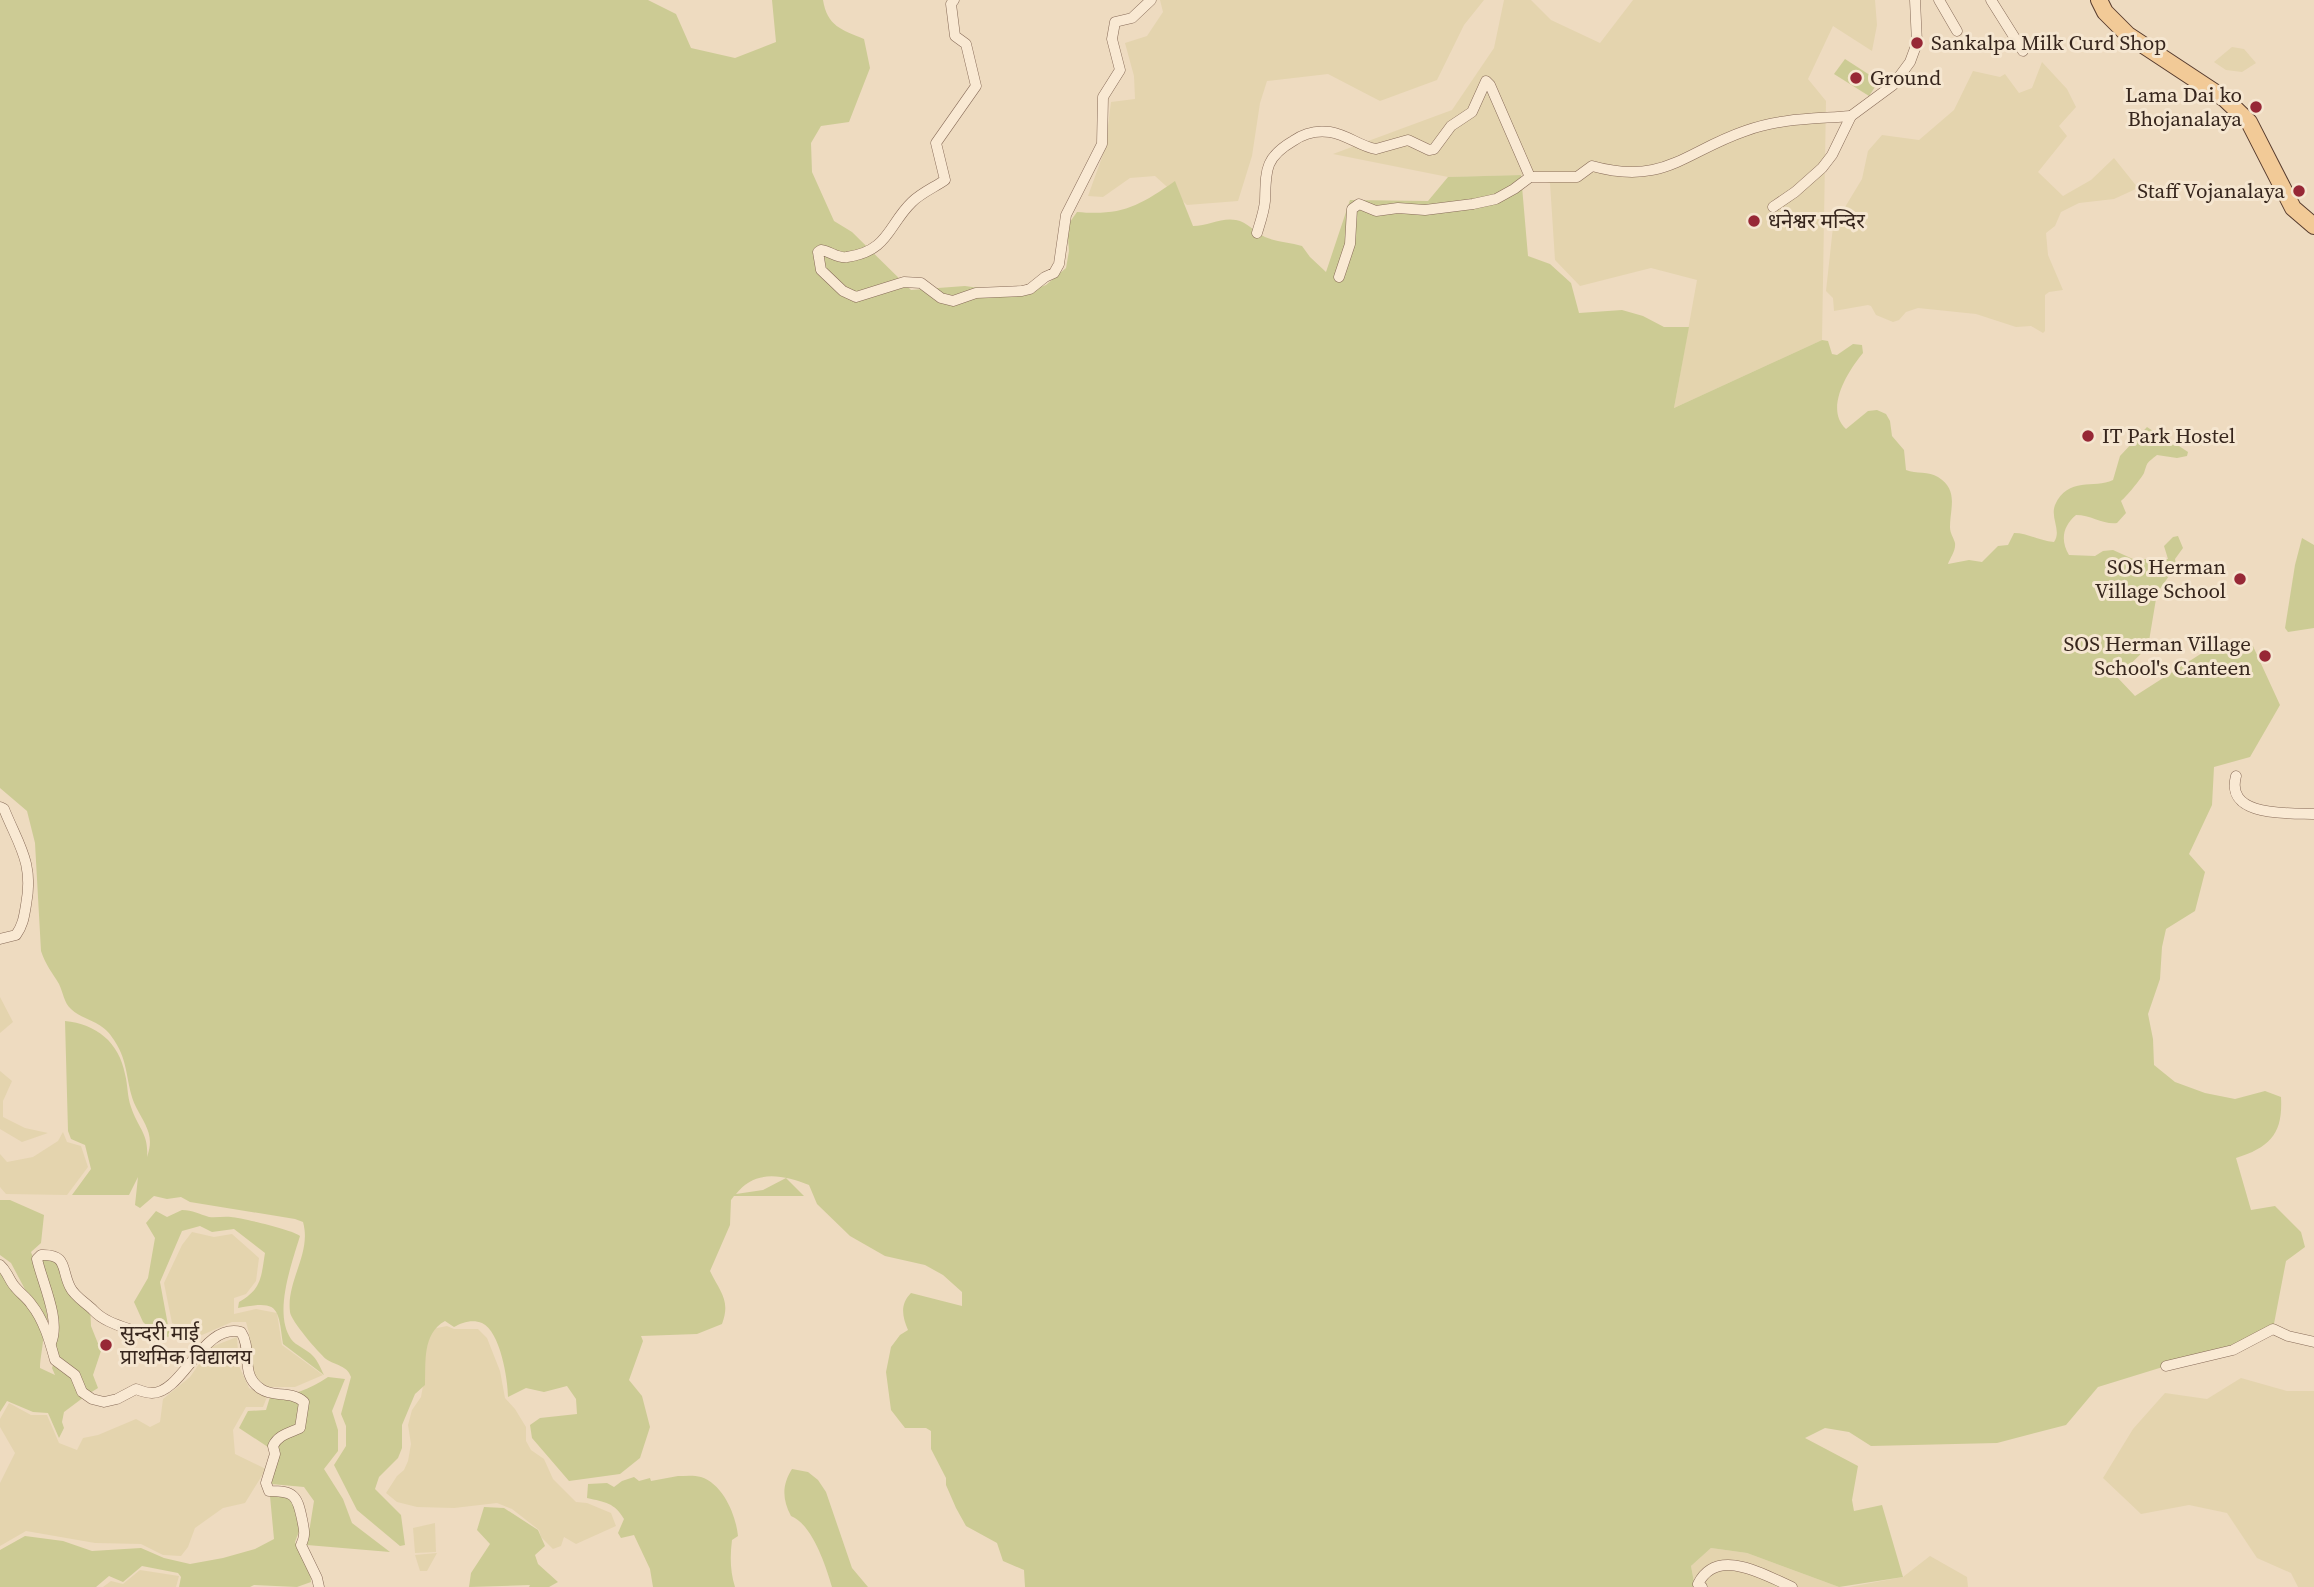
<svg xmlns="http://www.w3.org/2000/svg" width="2314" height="1587" font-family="'Source Serif 4','Noto Sans Devanagari',serif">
	<rect width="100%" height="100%" fill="#eedbc0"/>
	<!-- farmland -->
	<g fill="#e4d4ae">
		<path d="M1160 0H1484L1464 25 1437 80 1380 101 1328 74 1267 81 1260 103 1252 156 1238 201 1187 205 1155 176 1130 178 1103 197 1088 196 1105 149 1111 102 1135 99 1134 76 1125 43 1147 36 1163 12Z"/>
		<path d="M1504 0H1531L1551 20 1600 43 1633 0H1875L1877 25 1872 51 1833 26 1808 79 1826 101 1822 340 1674 408 1697 280 1651 268 1580 286 1555 260 1550 183 1521 175 1448 177 1333 154 1452 110 1494 48Z"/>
		<path d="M2232 47 2244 49 2256 63 2242 72 2226 70 2214 62Z"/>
		<path d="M2042 62 2067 89 2076 107 2059 126 2067 136 2038 172 2063 196 2091 180 2114 158 2138 188 2114 199 2079 203 2061 212 2055 226 2046 233 2048 255 2063 290 2049 292 2045 295V331L2043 333 2031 326 2016 327 1976 314 1918 308 1906 312 1899 320 1893 322 1876 315 1871 306 1868 305 1834 311 1833 298 1826 291 1833 227 1862 179 1868 151 1882 135 1919 140 1954 110 1973 71 2000 77 2005 74 2019 93 2032 88Z"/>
		<path d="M0 997 13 1022 0 1033Z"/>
		<path d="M0 1071 12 1081 3 1101V1117L25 1128 48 1133 22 1142 0 1129Z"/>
		<path d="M63 1132 67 1142 81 1146 88 1167 67 1195 6 1194 0 1187V1154L7 1162 33 1157 58 1141Z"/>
		<path d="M192 1232 214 1237 232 1234 259 1258 256 1281 246 1294 234 1298V1314L256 1309 277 1313 282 1345 323 1375 295 1387H267L255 1377 248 1357 249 1333 246 1322H232L202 1335 172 1323 164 1283 182 1245Z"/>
		<path d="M447 1326 454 1329H478L487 1338 500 1371 505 1398 515 1409 526 1427V1441L531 1450 544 1459 553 1479 576 1502 587 1503 611 1513 616 1526 576 1544 564 1537 561 1546 553 1549 541 1537 539 1530 512 1509 497 1503 454 1508 417 1507 397 1502 386 1493 397 1476 404 1470 408 1461 411 1444 408 1425 412 1410 421 1397 423 1386 422 1354 432 1329Z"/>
		<path d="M237 1337 239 1366 249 1388 267 1397 263 1407H246L233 1430 235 1454 266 1469 245 1503 223 1508 195 1528 188 1547 181 1556 163 1555 141 1544 95 1543 26 1531 0 1546V1483L15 1453 0 1427V1419L9 1403 31 1415H47L59 1443 77 1450 83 1438 98 1435 136 1419 150 1427 160 1422 163 1399 190 1377 211 1347Z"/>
		<path d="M2241 1378 2287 1391H2314V1587H2298L2291 1573 2257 1558 2227 1513 2189 1505 2141 1514 2103 1478 2133 1429 2165 1393 2207 1399Z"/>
		<path d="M435 1523 436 1552 415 1553 413 1528Z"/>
		<path d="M1711 1548 1747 1553 1839 1587H1699L1694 1582 1691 1566Z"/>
		<path d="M437 1553 427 1571H420L415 1555Z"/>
		<path d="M1930 1556 1967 1577 1968 1587H1849L1903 1577Z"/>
		<path d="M140 1570 179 1576 176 1587H103L111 1581 123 1584Z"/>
	</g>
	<!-- green -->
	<g fill="#cccb94">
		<path d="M0 0H648L676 14 691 48 735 58 776 42 772 0H823C827 26 842 30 864 39L870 68 849 122 821 126 811 143 812 172 834 221 852 232 911 290 965 286 1021 294 1046 285 1066 268 1069 251 1067 226 1077 212C1122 216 1139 206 1175 181L1193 226C1208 226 1222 217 1236 220 1247 222 1255 232 1265 237 1276 242 1290 242 1302 246L1310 257 1326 272 1350 200 1428 201 1448 177 1521 175 1528 256 1550 264 1571 283 1579 313 1622 310 1643 316 1664 327H1689L1674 408 1822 340 1828 341 1832 354 1837 355 1853 344 1862 345 1863 353C1848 371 1824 409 1846 429L1868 411 1877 410 1886 414 1890 421 1892 436 1904 450 1906 470C1916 474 1929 471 1938 477 1959 490 1950 508 1950 527 1950 534 1954 538 1955 543 1956 551 1950 558 1948 564L1969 560 1982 562 1998 546 2008 545 2014 533C2028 533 2039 541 2054 542 2062 531 2050 518 2055 505 2068 476 2094 489 2113 480L2120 456 2147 427 2159 435 2160 445 2176 444 2188 452 2187 456 2177 458 2157 455C2146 464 2148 461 2144 473 2141 479 2126 497 2121 501L2126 513 2117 523C2104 525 2091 515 2076 515 2063 526 2060 540 2069 555L2095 556 2103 551 2113 550 2133 559H2168L2164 546 2173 537 2178 536 2183 548 2175 559 2176 566 2157 593 2148 647 2117 677 2135 696 2213 646 2252 644 2280 705 2250 757 2214 767 2212 805 2189 854 2205 872 2195 911 2166 929 2162 947 2160 979 2148 1014 2153 1039 2154 1065 2175 1082 2205 1093 2235 1099 2265 1091 2281 1097C2283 1133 2271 1147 2236 1158L2251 1210 2275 1206 2301 1232 2305 1247 2286 1261 2273 1329 2233 1350 2166 1366 2098 1387 2066 1425 1997 1443 1871 1446 1849 1432 1825 1428 1805 1438 1858 1466 1852 1500 1854 1511 1882 1505 1903 1577 1839 1587 1747 1553 1711 1548 1691 1566 1694 1582 1699 1587H1025L1024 1570 1003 1561 997 1543 966 1526 956 1508 946 1485V1478L931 1449V1431L926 1428H905L891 1410 886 1372 891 1347 900 1335 908 1330C902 1316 900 1304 911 1293L962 1306V1292L943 1275 925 1265 885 1256 850 1236 817 1204 809 1185C783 1175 755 1169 736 1194L763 1190 786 1178 804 1196H734L731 1200 730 1225 710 1271C720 1292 731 1300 722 1324L697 1334 641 1336 643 1341 629 1380 642 1396 650 1427 640 1458 620 1474 569 1481 532 1438 530 1425 540 1418 577 1414 576 1399 567 1386 544 1392 526 1388 508 1397C508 1379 500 1331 482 1323 473 1319 462 1322 454 1327L445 1321C422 1334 426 1362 425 1385L415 1394 402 1425V1448L398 1458 379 1477 375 1489 401 1515 405 1545 400 1546 357 1510 334 1465 346 1446V1426L341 1414 351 1377C347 1365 336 1366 326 1359 318 1352 291 1321 290 1312 286 1281 312 1253 303 1222L295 1219 190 1202 181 1197 167 1199 154 1196 140 1208 135 1205 138 1177 129 1195H72L91 1169 85 1145 71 1139 68 1131 65 1021C96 1024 119 1042 125 1074 128 1086 127 1095 131 1107 138 1128 149 1134 147 1157 155 1135 145 1125 136 1107 125 1084 130 1064 114 1040 101 1019 85 1022 71 1009 64 1003 63 992 59 984 52 972 46 966 41 951L35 843 27 811 0 788Z"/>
		<path d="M1845 59 1879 81 1869 96 1834 74Z"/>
		<path d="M2302 538 2314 545V628L2288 632 2285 628 2295 565Z"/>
		<path d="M0 1200H10L44 1215 41 1243 31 1252 41 1280 48 1321 28 1295 11 1263 0 1255Z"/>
		<path d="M182 1210C193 1210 199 1214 209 1217 216 1218 224 1216 231 1217 242 1218 294 1230 300 1236 292 1263 273 1313 291 1339 296 1346 307 1349 313 1356 318 1361 321 1369 324 1375L283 1344C278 1307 279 1300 238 1308L239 1302C262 1289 261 1277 265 1253L234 1229 212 1232 200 1226 182 1231 160 1282 170 1336 161 1339 143 1322 134 1302 148 1278 155 1238 146 1223 156 1211 167 1217Z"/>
		<path d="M41 1255 52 1257 72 1288 90 1304 91 1326 101 1351 93 1375 98 1388 90 1393C80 1383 68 1373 60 1361 48 1343 56 1317 52 1297 49 1282 41 1270 41 1255Z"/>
		<path d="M0 1265C10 1279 37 1311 42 1324 46 1336 40 1355 40 1368L55 1375 52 1368 54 1362 66 1370 84 1397 64 1412 62 1422 64 1428 59 1438 48 1413 33 1412 7 1401 0 1412Z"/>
		<path d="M328 1377 345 1379 332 1411 338 1430V1451L324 1469 343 1499 352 1523 390 1552 307 1545 314 1501 304 1487 271 1484 277 1453 239 1428 248 1411 266 1410 270 1397C293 1395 309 1390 328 1377Z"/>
		<path d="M792 1469 808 1472 818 1480 826 1492 852 1568 868 1587H832C826 1566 812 1524 791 1516 782 1499 782 1485 792 1469Z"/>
		<path d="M678 1476C685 1476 694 1475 701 1477 723 1484 736 1515 738 1536L732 1540C730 1556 730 1571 735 1587H653L650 1569 634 1535 621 1538 618 1533 624 1519C615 1503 605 1502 587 1498L588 1484 607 1483 614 1487 622 1481 634 1477 639 1481 650 1478 651 1481Z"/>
		<path d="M287 1494 304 1518 295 1542 310 1571 311 1582 297 1587 254 1585 250 1587H179L181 1577 178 1573 142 1566 123 1582 109 1576 96 1587H0V1550L25 1536 63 1541 92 1551 141 1548 164 1558 190 1564 223 1558 255 1549 274 1539 270 1496Z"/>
		<path d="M484 1507 504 1508 538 1530 545 1546 535 1555 538 1564 558 1582 549 1587H529L530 1585 469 1587 471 1573 490 1544 477 1530Z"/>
	</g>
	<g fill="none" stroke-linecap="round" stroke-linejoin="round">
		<!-- street casing -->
		<g stroke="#876b58" stroke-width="11">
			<g id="street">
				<path d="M954 0 951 4 955 36 966 44 976 86 936 143 945 180C935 187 921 193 912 202 888 225 889 251 847 257 838 259 830 251 821 250L818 252 821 270 843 291 856 297 904 282 921 283 941 298 953 301 976 293 1022 291 1030 289 1045 277 1054 273 1059 264 1066 215 1102 144 1103 97 1120 70 1112 39 1115 22 1132 18 1151 0"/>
				<path d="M1939 0 1957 31"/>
				<path d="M1991 0 2023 51"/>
				<path d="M1773 207 1795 192 1822 168 1832 155 1851 116 1893 85 1910 62 1917 43 1915 0"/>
				<path d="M1257 233C1260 223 1264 212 1265 201 1266 171 1264 158 1293 141 1304 133 1316 130 1330 132 1348 135 1361 147 1376 149L1408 140 1429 150 1434 149 1451 126 1472 112 1486 81 1490 85 1530 177"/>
				<path d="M1339 277 1350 244 1352 209 1359 204 1376 211 1398 208 1425 210 1473 204 1496 199 1514 189 1530 177H1577L1592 166C1664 186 1684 152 1745 131 1780 118 1815 119 1851 116"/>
				<path d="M2236 776C2225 817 2287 813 2314 814"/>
				<path d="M0 807 4 809C19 846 34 863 26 905 24 917 23 925 16 935L0 939"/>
				<path d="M0 1265C8 1272 9 1281 16 1288 21 1294 27 1298 31 1304 44 1320 50 1342 55 1360L75 1375 82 1392 92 1399 104 1402 117 1399 136 1389C141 1391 147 1393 152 1393 183 1393 203 1322 241 1332 253 1350 239 1375 261 1389 274 1398 290 1390 304 1402L300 1428C289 1433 278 1435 273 1446L275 1454 266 1483 269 1491C294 1491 297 1495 302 1519 304 1530 306 1534 301 1545L317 1578 319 1587"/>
				<path d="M51 1343C61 1320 42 1282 37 1259L41 1255C68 1254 61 1269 70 1287 74 1296 86 1303 93 1310 106 1324 126 1327 143 1334"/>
				<path d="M2166 1366 2233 1350 2273 1329 2288 1336 2314 1342"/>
				<path d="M1702 1587 1698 1584C1717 1546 1764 1575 1792 1587"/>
			</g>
		</g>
		<!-- primary casing -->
		<g stroke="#553a2d" stroke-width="18">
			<path id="primary" d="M2099 0 2105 12 2128 35 2225 99 2249 122 2293 208 2314 226"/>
		</g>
		<!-- street -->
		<use href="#street" stroke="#f9e9d3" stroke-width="10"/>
		<!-- primary -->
		<use href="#primary" stroke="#f2ca97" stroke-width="16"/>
	</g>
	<!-- markers -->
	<g fill="#972836" stroke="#f5e6d0" stroke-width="2.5">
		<circle cx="1917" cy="43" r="7"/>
		<circle cx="1856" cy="78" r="7"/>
		<circle cx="2256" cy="107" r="7"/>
		<circle cx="2299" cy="191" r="7"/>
		<circle cx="1754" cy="221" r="7"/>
		<circle cx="2088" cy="436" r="7"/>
		<circle cx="2240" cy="579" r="7"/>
		<circle cx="2265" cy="656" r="7"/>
		<circle cx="106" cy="1345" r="7"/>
	</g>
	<g text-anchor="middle" stroke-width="6" stroke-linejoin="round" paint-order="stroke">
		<!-- poi labels -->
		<g font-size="21" fill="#37261d" stroke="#f5e6d0" text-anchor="start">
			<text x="1931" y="50">Sankalpa Milk Curd Shop</text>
			<text x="1870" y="85">Ground</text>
			<text x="2242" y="102" text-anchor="end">Lama Dai ko<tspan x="2242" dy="24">Bhojanalaya</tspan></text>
			<text x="2285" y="198" text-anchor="end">Staff Vojanalaya</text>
			<text x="1768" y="228">धनेश्वर मन्दिर</text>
			<text x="2102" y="443">IT Park Hostel</text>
			<text x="2226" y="574" text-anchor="end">SOS Herman<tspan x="2226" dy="24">Village School</tspan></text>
			<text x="2251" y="651" text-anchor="end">SOS Herman Village<tspan x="2251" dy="24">School's Canteen</tspan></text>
			<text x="120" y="1340">सुन्दरी माई<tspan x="120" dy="24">प्राथमिक विद्यालय</tspan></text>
		</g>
	</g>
</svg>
